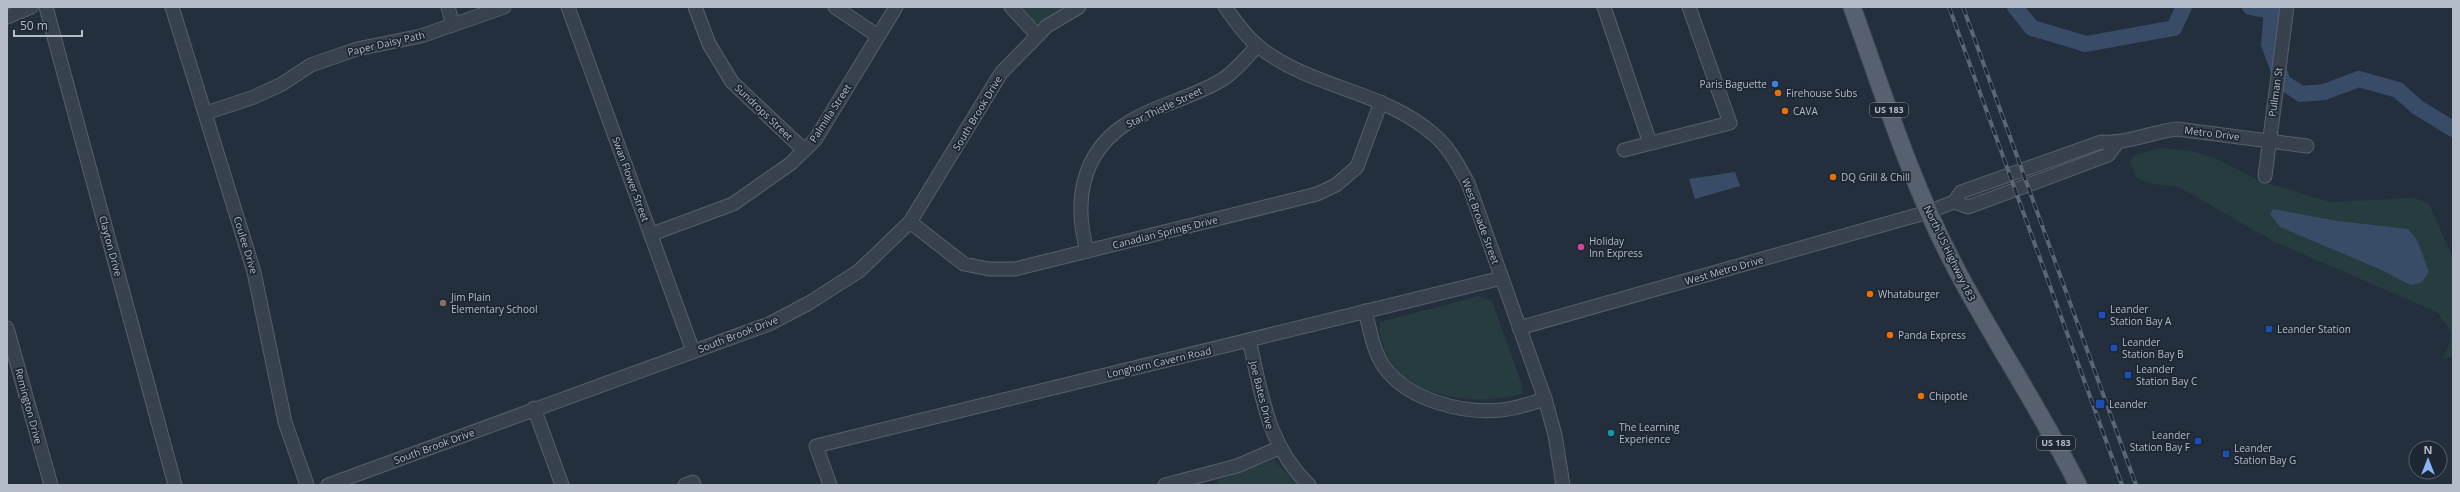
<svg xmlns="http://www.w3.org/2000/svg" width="2460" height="492" font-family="'Open Sans',sans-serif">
	<rect width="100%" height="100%" fill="#242f3e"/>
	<!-- green -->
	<g fill="#263c3f">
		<path d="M1019 7H1067L1040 23 1033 22Z"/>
		<path d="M2162 148 2190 151 2215 158 2260 181 2330 202 2415 198 2429 204 2453 258V356L2444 359 2443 357C2456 336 2451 327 2435 311L2275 242 2179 187 2152 184 2137 178 2130 162 2136 154Z"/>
		<path d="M1479 296 1492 301 1522 385V394C1478 406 1410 400 1387 355 1383 346 1378 332 1380 322Z"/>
		<path d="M1274 460 1298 485H1219L1218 480Z"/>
	</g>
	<!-- water -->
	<g fill="#394c67">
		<path d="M1735 172 1740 186 1695 199 1689 179Z"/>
		<path d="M2273 209 2338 221 2408 229 2417 240 2429 272 2421 283 2410 285 2384 271 2280 227 2270 214Z"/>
	</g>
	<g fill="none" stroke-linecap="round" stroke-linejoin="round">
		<!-- river -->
		<g stroke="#394c67" stroke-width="16">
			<path d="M2015 7 2032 28 2086 44 2174 28 2184 7"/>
			<path d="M2250 7 2272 11 2269 44 2283 82 2301 94 2324 92 2359 79 2398 90 2417 107 2453 129"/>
		</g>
		<!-- minor casing -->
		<g stroke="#565f6c" stroke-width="15">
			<g id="minor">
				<path d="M46 7 175 485"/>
				<path d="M172 7 254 272 285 422 307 485"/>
				<path d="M448 7 453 25"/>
				<path d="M568 7 693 351"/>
				<path d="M695 7 709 44 732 82 804 150"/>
				<path d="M835 7 878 36"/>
				<path d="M1011 7 1037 35"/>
				<path d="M1225 7C1235 20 1245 36 1258 46 1309 88 1383 90 1433 134 1449 147 1458 165 1468 183L1545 399 1555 435 1563 485"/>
				<path d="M1604 7 1650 143"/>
				<path d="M7 17 31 7"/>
				<path d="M206 113 254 97 282 84 311 65 357 49 421 36 504 7"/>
				<path d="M1624 150 1730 123 1689 7"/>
				<path d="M2265 176 2287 7"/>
				<path d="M1954 202 1968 207 2028 185 2108 155 2117 143"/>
				<path d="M910 222 964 264 989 269H1015L1317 194 1336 185 1357 167 1381 102"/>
				<path d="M652 234 733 204 790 164 815 140 896 7"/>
				<path d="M1087 251C1074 204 1080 156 1123 126 1152 106 1189 99 1220 81 1234 73 1246 58 1257 46"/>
				<path d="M1365 311C1370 329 1373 352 1385 368 1409 400 1462 414 1501 410 1516 409 1531 403 1545 399"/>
				<path d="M7 328 51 485"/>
				<path d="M1519 328 1928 212 1954 202 1961 192 2101 142C2127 144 2151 132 2177 129L2307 146"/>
				<path d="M1249 340C1262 395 1267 445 1309 485"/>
				<path d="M534 408 562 485"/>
				<path d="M328 485 769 324 809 303 859 271 910 222 1001 73 1047 26 1079 7"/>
				<path d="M685 485 693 482 694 485"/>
				<path d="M830 485 816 446 1502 278"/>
				<path d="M1165 485 1237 466 1279 448"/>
			</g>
		</g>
		<!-- major casing -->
		<g stroke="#414a57" stroke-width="19">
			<path id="major" d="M1852 7C1883 92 1910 180 1952 261 1991 337 2040 408 2078 485"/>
		</g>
		<!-- minor -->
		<use href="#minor" stroke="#38414e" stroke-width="13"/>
		<!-- major -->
		<use href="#major" stroke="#56606e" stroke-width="17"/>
		<!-- rail casing -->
		<g stroke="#5a6575" stroke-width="4">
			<g id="rail">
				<path d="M1949 7 2122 485"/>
				<path d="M1963 7 2136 485"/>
			</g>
		</g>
		<!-- rail -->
		<use href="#rail" stroke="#1d2633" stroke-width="2.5" stroke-dasharray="8" stroke-linecap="butt"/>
	</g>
	<!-- markers -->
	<circle fill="#3f7fe0" stroke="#1d2633" stroke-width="1.5" cx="1775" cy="84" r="4"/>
	<g fill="#e8710a" stroke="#1d2633" stroke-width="1.5">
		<circle cx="1778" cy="93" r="4"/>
		<circle cx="1785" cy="111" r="4"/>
		<circle cx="1833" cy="177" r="4"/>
		<circle cx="1870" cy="294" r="4"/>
		<circle cx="1890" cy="335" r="4"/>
		<circle cx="1921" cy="396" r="4"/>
	</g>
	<circle fill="#d1479c" stroke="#1d2633" stroke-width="1.5" cx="1581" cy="247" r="4"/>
	<circle fill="#8d6e63" stroke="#1d2633" stroke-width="1.5" cx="443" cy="303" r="4"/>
	<g fill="#1a4fb4" stroke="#1d2633" stroke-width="1.5">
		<rect x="2098" y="311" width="8" height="8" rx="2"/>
		<rect x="2265" y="325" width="8" height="8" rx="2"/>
		<rect x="2110" y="344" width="8" height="8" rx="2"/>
		<rect x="2124" y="371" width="8" height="8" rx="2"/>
		<rect x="2095" y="399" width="10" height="10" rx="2"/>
		<rect x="2194" y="437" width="8" height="8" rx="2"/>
		<rect x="2222" y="450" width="8" height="8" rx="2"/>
	</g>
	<circle fill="#0f9aa8" stroke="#1d2633" stroke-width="1.5" cx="1611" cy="433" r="4"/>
	<g text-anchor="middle" stroke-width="3.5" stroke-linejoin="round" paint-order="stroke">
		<!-- shield labels -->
		<g fill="#1d2633" stroke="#878f9c" stroke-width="1">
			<rect x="1870" y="103" width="38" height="14" rx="3"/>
			<rect x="2037" y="436" width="38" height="14" rx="3"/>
		</g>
		<g font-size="9" font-weight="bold" fill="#b4bcc9">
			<text x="1889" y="113">US 183</text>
			<text x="2056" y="446">US 183</text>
		</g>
		<!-- street labels -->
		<g font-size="10" fill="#b4bcc9" stroke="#1d2633">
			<text transform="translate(386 43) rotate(-13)" y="4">Paper Daisy Path</text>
			<text transform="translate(2275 92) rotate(-82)" y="4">Pullman St</text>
			<text transform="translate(1164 107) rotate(-25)" y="4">Star Thistle Street</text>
			<text transform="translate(764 112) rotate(44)" y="4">Sundrops Street</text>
			<text transform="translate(830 113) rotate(-57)" y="4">Palmilla Street</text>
			<text transform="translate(977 113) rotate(-59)" y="4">South Brook Drive</text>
			<text transform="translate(2212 133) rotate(7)" y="4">Metro Drive</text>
			<text transform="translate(631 179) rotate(70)" y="4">Swan Flower Street</text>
			<text transform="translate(1481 221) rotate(70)" y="4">West Broade Street</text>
			<text transform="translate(1165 232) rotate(-14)" y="4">Canadian Springs Drive</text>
			<text transform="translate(246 245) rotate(73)" y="4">Coulee Drive</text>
			<text transform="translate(111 246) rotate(75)" y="4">Clayton Drive</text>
			<text transform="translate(1950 253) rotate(64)" y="4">North US Highway 183</text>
			<text transform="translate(1724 270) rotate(-16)" y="4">West Metro Drive</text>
			<text transform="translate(738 334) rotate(-21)" y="4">South Brook Drive</text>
			<text transform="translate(1159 362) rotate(-13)" y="4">Longhorn Cavern Road</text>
			<text transform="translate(1262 395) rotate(76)" y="4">Joe Bates Drive</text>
			<text transform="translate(29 406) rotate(75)" y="4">Remington Drive</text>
			<text transform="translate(434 446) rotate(-20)" y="4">South Brook Drive</text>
		</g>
		<!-- poi labels -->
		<g font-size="10" fill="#b4bcc9" stroke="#1d2633" text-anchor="start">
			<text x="1767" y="88" text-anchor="end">Paris Baguette</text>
			<text x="1786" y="97">Firehouse Subs</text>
			<text x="1793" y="115">CAVA</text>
			<text x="1841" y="181">DQ Grill &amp; Chill</text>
			<text x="1589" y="245">Holiday<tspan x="1589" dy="12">Inn Express</tspan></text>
			<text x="1878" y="298">Whataburger</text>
			<text x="451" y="301">Jim Plain<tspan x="451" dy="12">Elementary School</tspan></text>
			<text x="2110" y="313">Leander<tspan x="2110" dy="12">Station Bay A</tspan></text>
			<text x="2277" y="333">Leander Station</text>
			<text x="1898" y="339">Panda Express</text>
			<text x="2122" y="346">Leander<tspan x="2122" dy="12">Station Bay B</tspan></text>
			<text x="2136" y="373">Leander<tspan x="2136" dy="12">Station Bay C</tspan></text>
			<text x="1929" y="400">Chipotle</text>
			<text x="2109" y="408">Leander</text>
			<text x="1619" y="431">The Learning<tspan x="1619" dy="12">Experience</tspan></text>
			<text x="2190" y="439" text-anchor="end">Leander<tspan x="2190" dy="12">Station Bay F</tspan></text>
			<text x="2234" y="452">Leander<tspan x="2234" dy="12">Station Bay G</tspan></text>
		</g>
	</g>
	<!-- border -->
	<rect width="2460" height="492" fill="none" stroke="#b4bcc9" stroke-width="16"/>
	<!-- north arrow -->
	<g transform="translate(2428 460)"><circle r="19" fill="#1d2633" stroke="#59626f"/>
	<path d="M0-3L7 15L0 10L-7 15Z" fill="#8ab4f8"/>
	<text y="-6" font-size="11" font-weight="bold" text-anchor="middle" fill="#b4bcc9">N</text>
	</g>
	<!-- scale -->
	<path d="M14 30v6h68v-6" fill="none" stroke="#b4bcc9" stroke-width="2"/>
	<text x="20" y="30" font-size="12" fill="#b4bcc9" stroke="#1d2633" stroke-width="3" paint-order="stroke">50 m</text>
</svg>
